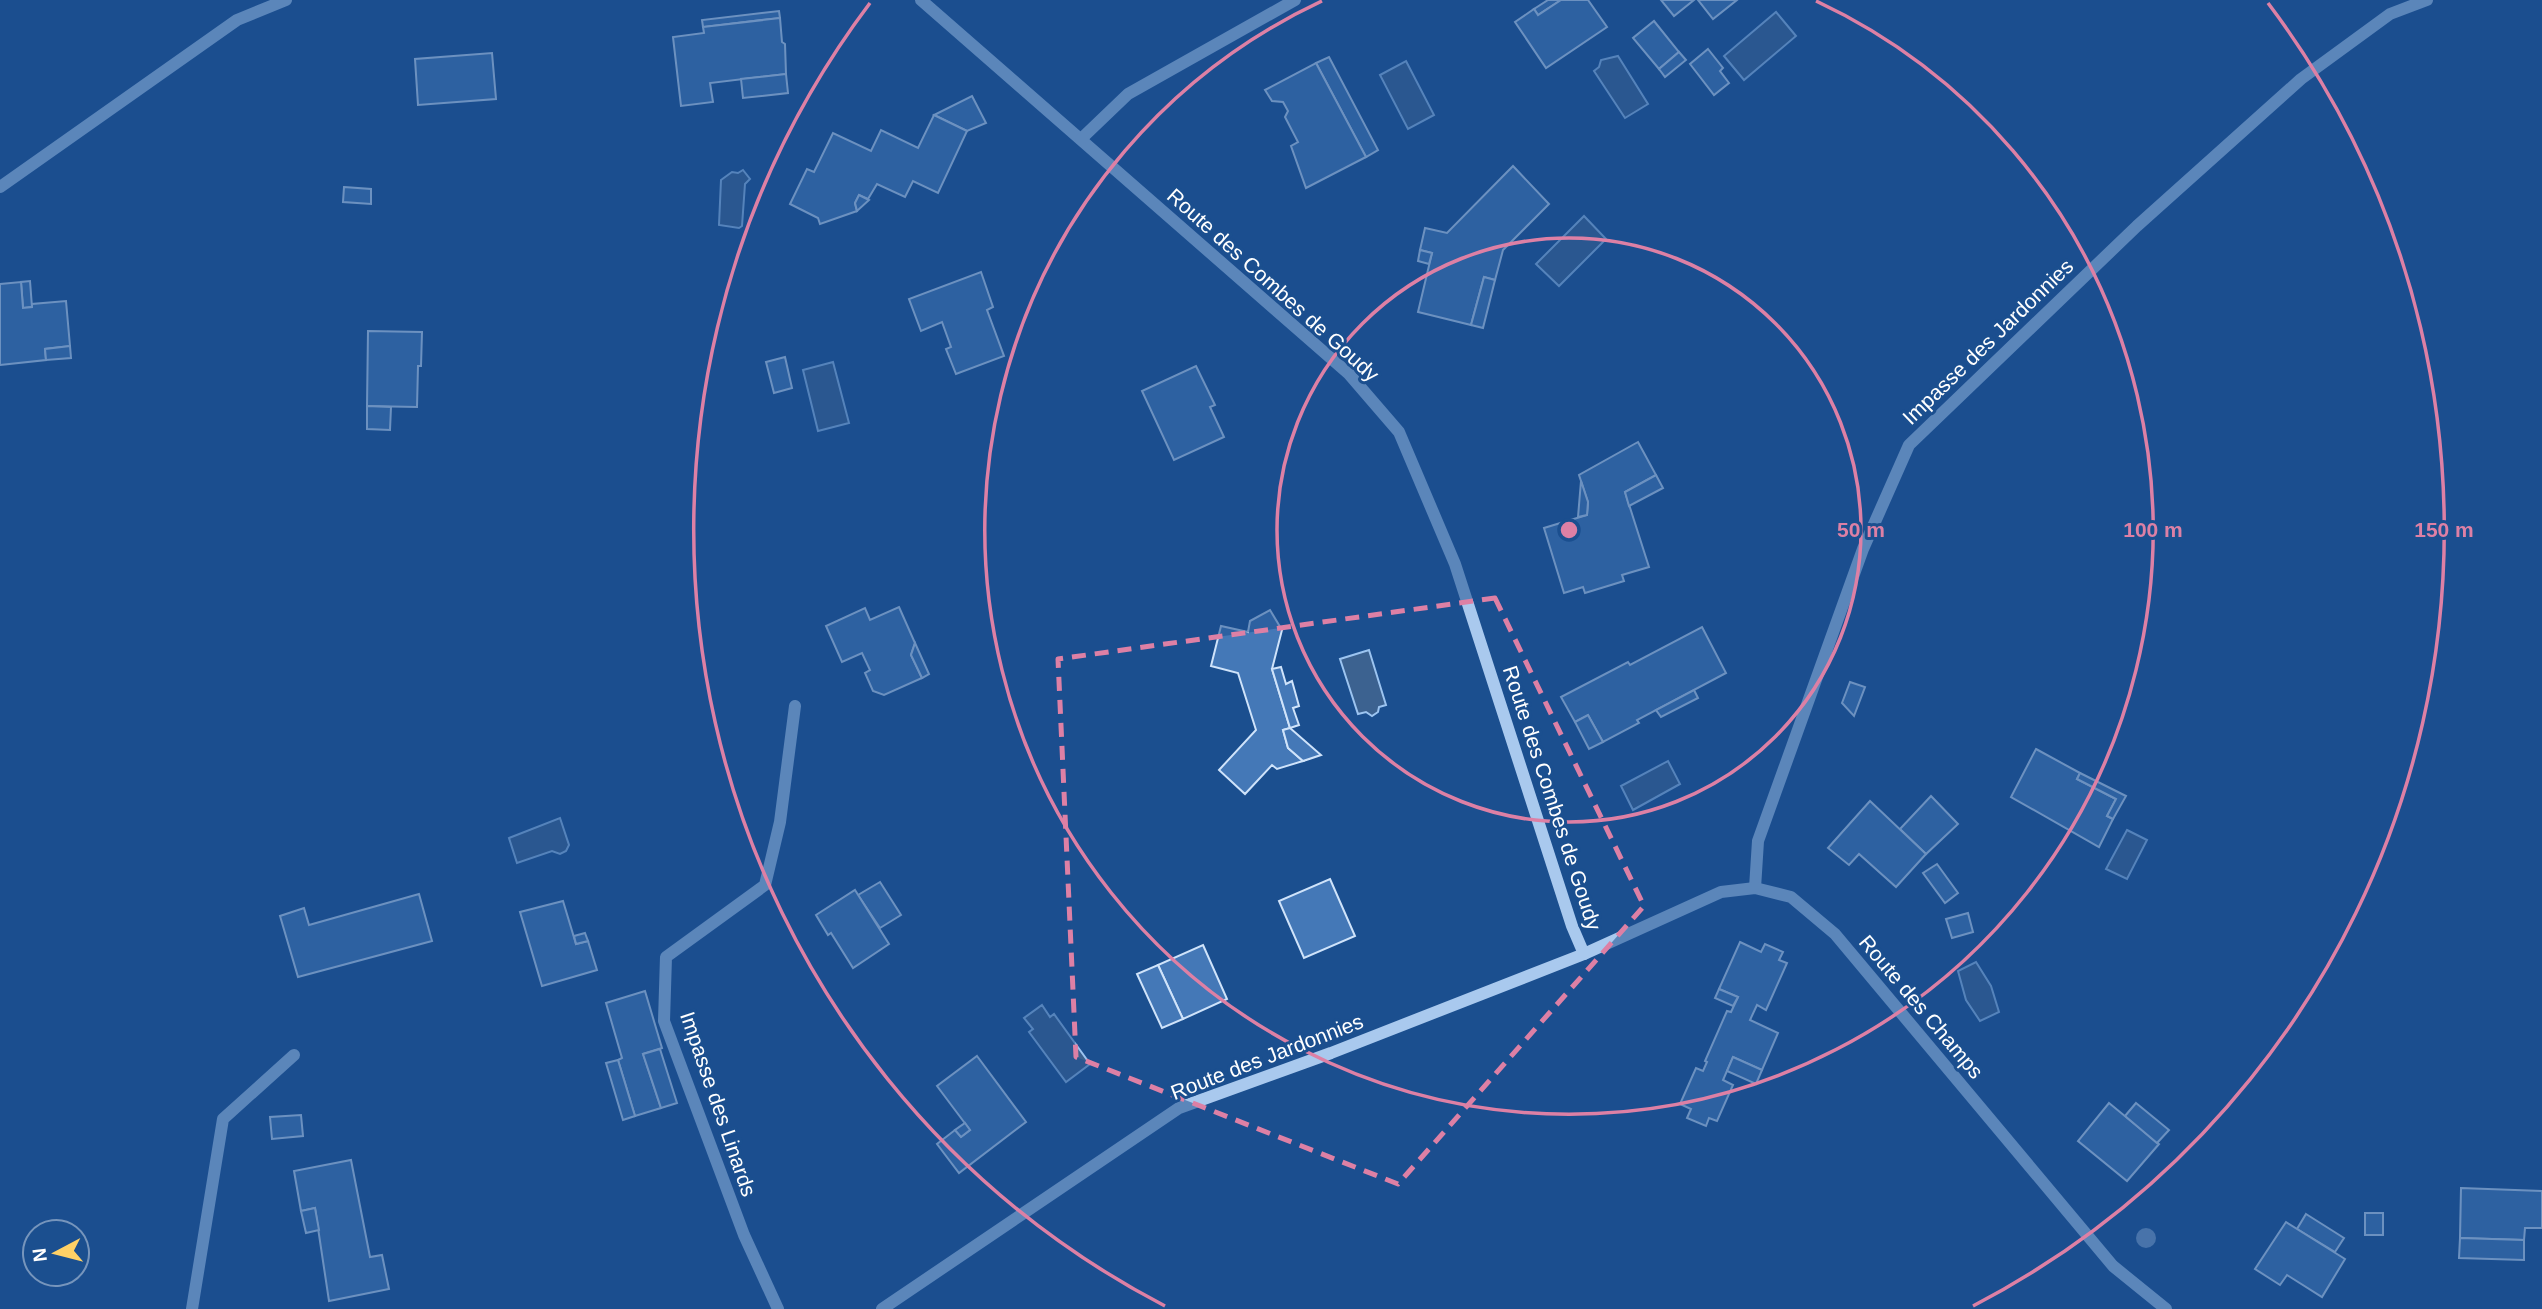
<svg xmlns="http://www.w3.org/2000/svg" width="2542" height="1309" font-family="Arial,sans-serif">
	<rect width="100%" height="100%" fill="#1b4f8f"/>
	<!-- water -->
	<g fill="#3c6290" stroke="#9cc4f0" stroke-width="2">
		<path d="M1776 12 1796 36 1744 80 1724 56Z"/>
		<path d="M1618 56 1648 104 1625 118 1594 71 1599 67 1601 60Z"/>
		<path d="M1406 61 1434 115 1408 129 1380 75Z"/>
		<path d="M743 170 750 179 745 184 742 226 739 228 719 225 721 180 732 172 738 173Z"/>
		<path d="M1584 216 1606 239 1559 286 1536 264Z"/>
		<path d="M833 362 849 423 818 431 803 370Z"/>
		<path d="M1369 650 1386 705 1379 707 1378 712 1372 716 1366 712 1358 714 1340 659Z"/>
		<path d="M1668 761 1680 784 1633 810 1621 786Z"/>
		<path d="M560 818 569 845 566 851 560 854 552 851 517 863 509 838Z"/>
		<path d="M2127 830 2147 840 2127 879 2106 869Z"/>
		<path d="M1976 962 1991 986 1999 1012 1980 1021 1966 1000 1958 971Z"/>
		<path d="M1042 1005 1050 1017 1054 1014 1090 1064 1066 1082 1029 1032 1033 1029 1024 1018Z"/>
	</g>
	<!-- building -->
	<g fill="#4478b7" stroke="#cfe3fa" stroke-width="2">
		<path d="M1548 0H1561L1538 15 1534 9Z"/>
		<path d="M1561 0H1588L1607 27 1546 68 1515 22 1534 9 1538 15Z"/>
		<path d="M1661 0H1694L1674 16Z"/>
		<path d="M1698 0H1737L1713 19Z"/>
		<path d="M779 11 780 18 703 27 702 20Z"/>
		<path d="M780 18 782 42 785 44 786 74 710 83 713 102 681 106 673 37 704 33 703 27Z"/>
		<path d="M1654 21 1679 52 1659 69 1633 38Z"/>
		<path d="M1708 49 1723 68 1720 71 1729 83 1714 95 1690 64Z"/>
		<path d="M1679 52 1686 60 1665 77 1659 69Z"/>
		<path d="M492 53 496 99 418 105 415 59Z"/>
		<path d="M1329 57 1378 150 1366 157 1316 63Z"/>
		<path d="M1316 63 1366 157 1306 188 1291 146 1298 142 1285 117 1288 111 1283 102 1272 101 1265 90Z"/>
		<path d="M786 74 788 93 743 98 741 79Z"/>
		<path d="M972 96 986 123 967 131 934 115Z"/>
		<path d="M934 115 967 131 938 193 913 181 905 197 877 184 868 199 859 195 855 203 857 211 820 224 818 218 790 204 807 169 814 172 833 133 871 151 881 130 918 148Z"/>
		<path d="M1513 166 1549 204 1503 250 1495 280 1484 277 1471 325 1418 312 1432 253 1420 250 1425 228 1447 233Z"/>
		<path d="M344 187 371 189V204L343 202Z"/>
		<path d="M859 195 869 200 857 211 855 203Z"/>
		<path d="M1420 250 1432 253 1429 264 1418 261Z"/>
		<path d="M981 272 993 307 987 310 1004 356 956 374 946 349 951 347 942 322 921 331 909 299Z"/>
		<path d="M1484 277 1495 280 1483 328 1471 325Z"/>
		<path d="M30 281 32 307 23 308 21 282Z"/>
		<path d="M21 282 23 308 32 307V304L66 301 70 346 45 349 46 360 0 365V284Z"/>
		<path d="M368 331 422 332 421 366H418L417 407 367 406Z"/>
		<path d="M70 346 71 358 46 360 45 349Z"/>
		<path d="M785 357 792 388 774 393 766 362Z"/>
		<path d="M1196 366 1215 405 1210 407 1224 437 1174 460 1142 391Z"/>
		<path d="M367 406 391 407 390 430 367 429Z"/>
		<path d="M1638 442 1656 475 1625 492 1649 567 1622 575 1624 581 1585 593 1583 587 1564 593 1544 528 1587 515 1588 502 1579 475Z"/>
		<path d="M1656 475 1663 488 1629 506 1625 492Z"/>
		<path d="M1581 481 1588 502 1587 515 1578 517Z"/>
		<path d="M899 607 915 643 911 655 922 678 884 695 873 691 865 673 870 670 862 653 842 662 826 626 865 608 870 620Z"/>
		<path d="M1270 610 1282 630 1272 669 1290 728 1283 730 1288 748 1303 761 1277 769 1272 765 1245 794 1219 770 1256 730 1238 673 1211 666 1221 626 1248 632 1250 621Z"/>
		<path d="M1702 627 1726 673 1637 720 1639 723 1603 742 1588 715 1575 722 1561 697 1628 662 1630 665Z"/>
		<path d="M915 643 929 674 922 678 911 655Z"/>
		<path d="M1281 667 1286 684 1292 681 1299 706 1293 708 1299 725 1290 728 1272 669Z"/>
		<path d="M1850 682 1865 687 1854 716 1842 703Z"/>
		<path d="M1694 690 1698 698 1661 717 1656 710Z"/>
		<path d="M1588 715 1603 742 1589 749 1575 722Z"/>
		<path d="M1290 728 1321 755 1303 761 1288 748 1283 730Z"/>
		<path d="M2036 749 2080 773 2077 779 2116 799 2107 816 2113 819 2099 847 2011 797Z"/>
		<path d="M2080 773 2126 796 2113 819 2107 816 2116 799 2077 779Z"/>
		<path d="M1931 796 1958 824 1926 854 1900 829Z"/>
		<path d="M1870 801 1926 854 1896 887 1859 854 1849 865 1828 848Z"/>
		<path d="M1937 864 1958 893 1945 903 1923 873Z"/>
		<path d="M1330 879 1355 936 1304 958 1279 901Z"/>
		<path d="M880 882 901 915 880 928 858 895Z"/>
		<path d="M855 890 889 944 853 968 831 933 828 935 816 915Z"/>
		<path d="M419 894 432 941 298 977 280 916 304 908 309 925Z"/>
		<path d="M563 901 576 944 588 941 597 970 542 986 520 912Z"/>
		<path d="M1968 913 1973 932 1952 938 1946 919Z"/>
		<path d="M585 933 588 941 576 944 574 936Z"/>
		<path d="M1740 942 1761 952 1765 944 1783 952 1779 960 1787 963 1766 1010 1757 1005 1750 1020 1778 1033 1762 1070 1733 1057 1723 1080 1733 1085 1717 1121 1709 1118 1706 1126 1687 1118 1691 1109 1680 1104 1696 1068 1703 1071 1707 1062 1705 1061 1727 1011 1731 1012 1738 997 1719 989Z"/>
		<path d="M1203 945 1227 999 1183 1019 1158 965Z"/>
		<path d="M1158 965 1183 1019 1162 1028 1137 974Z"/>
		<path d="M1719 989 1738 997 1733 1006 1715 998Z"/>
		<path d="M645 991 662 1048 643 1054 661 1108 635 1116 618 1060 622 1058 606 1003Z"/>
		<path d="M660 1049 677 1103 661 1108 643 1054Z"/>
		<path d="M977 1056 1026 1122 959 1173 937 1144 955 1130 961 1137 970 1130 937 1086Z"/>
		<path d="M1733 1057 1762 1070 1756 1084 1727 1071Z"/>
		<path d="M618 1060 635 1116 623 1120 606 1063Z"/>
		<path d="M2109 1103 2159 1144 2127 1181 2078 1141Z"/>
		<path d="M2136 1103 2169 1130 2157 1143 2125 1116Z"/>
		<path d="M301 1115 303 1136 272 1139 270 1117Z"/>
		<path d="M965 1123 970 1130 961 1137 955 1130Z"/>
		<path d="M351 1160 370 1257 382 1255 389 1289 329 1301 315 1208 301 1211 294 1171Z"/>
		<path d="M2461 1188 2542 1191V1228H2525L2524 1240 2460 1238Z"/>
		<path d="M315 1208 319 1230 306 1233 301 1211Z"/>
		<rect x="2365" y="1213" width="18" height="22"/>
		<path d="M2306 1214 2344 1238 2335 1252 2297 1229Z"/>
		<path d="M2286 1222 2345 1259 2322 1297 2287 1275 2280 1285 2255 1269Z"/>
		<path d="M2460 1238 2524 1240V1260L2459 1258Z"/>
	</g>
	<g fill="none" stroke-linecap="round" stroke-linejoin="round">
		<!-- minor -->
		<g stroke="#a9c9ee" stroke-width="12">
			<path d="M921 0 1349 374 1399 432 1455 564 1572 926 1584 954"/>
			<path d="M1081 139 1128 94 1295 0"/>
			<path d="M0 187 237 20 286 0"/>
			<path d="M1755 888 1758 841 1863 549 1909 445 2137 226 2301 79 2390 14 2427 0"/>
			<path d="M192 1309 223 1119 294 1055"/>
			<path d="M778 1309 744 1235 664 1021 666 957 765 885 780 822 795 706"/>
			<path d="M882 1309 1179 1108 1331 1053 1584 954 1721 892 1755 888 1791 897 1835 934 2113 1266 2166 1309"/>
		</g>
	</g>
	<!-- trees -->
	<circle fill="#7ea0ca" cx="2146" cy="1238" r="10"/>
	<!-- marked area -->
	<path d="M0 0H2542V1309H0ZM1495 598 1644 906 1398 1184 1076 1057 1058 659Z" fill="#1b4f8f" fill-opacity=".55" fill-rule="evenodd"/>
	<path fill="none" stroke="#dd80a5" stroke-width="5" stroke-dasharray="14 9" stroke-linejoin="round" d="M1495 598 1644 906 1398 1184 1076 1057 1058 659Z"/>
	<!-- distance rings -->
	<g fill="none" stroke="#dd80a5" stroke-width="3.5">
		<circle cx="1569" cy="530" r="292"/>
		<path d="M1816 1A584 584 0 1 1 1322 1"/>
		<path d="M1165 1306A875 875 0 0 1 870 3M2268 3A875 875 0 0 1 1973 1306"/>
	</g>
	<g text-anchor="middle" stroke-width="6" stroke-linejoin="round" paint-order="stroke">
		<!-- street labels -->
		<g font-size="21" fill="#fff" stroke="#1b4f8f">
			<text transform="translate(1273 285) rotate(42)" y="7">Route des Combes de Goudy</text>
			<text transform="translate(1988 342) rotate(-44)" y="7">Impasse des Jardonnies</text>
			<text transform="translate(1552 798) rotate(72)" y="7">Route des Combes de Goudy</text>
			<text transform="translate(1921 1007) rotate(50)" y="7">Route des Champs</text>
			<text transform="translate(1267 1057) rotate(-21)" y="7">Route des Jardonnies</text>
			<text transform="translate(718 1104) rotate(71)" y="7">Impasse des Linards</text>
		</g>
	</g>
	<circle cx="1569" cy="530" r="10" fill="#dd80a5" stroke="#1b4f8f" stroke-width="3.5"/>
	<g font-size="21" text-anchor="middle" font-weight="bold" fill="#dd80a5" stroke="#1b4f8f" stroke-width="6" stroke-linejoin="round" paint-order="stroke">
		<text x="1861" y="537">50 m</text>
		<text x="2153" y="537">100 m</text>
		<text x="2444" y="537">150 m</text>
	</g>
	<!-- north arrow -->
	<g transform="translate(56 1253) rotate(263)"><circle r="33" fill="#1b4f8f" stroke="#7695bc" stroke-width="2"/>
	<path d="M0-5L12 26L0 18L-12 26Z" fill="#ffd166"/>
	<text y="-10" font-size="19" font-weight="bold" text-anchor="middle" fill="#ffffff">N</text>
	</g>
</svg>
